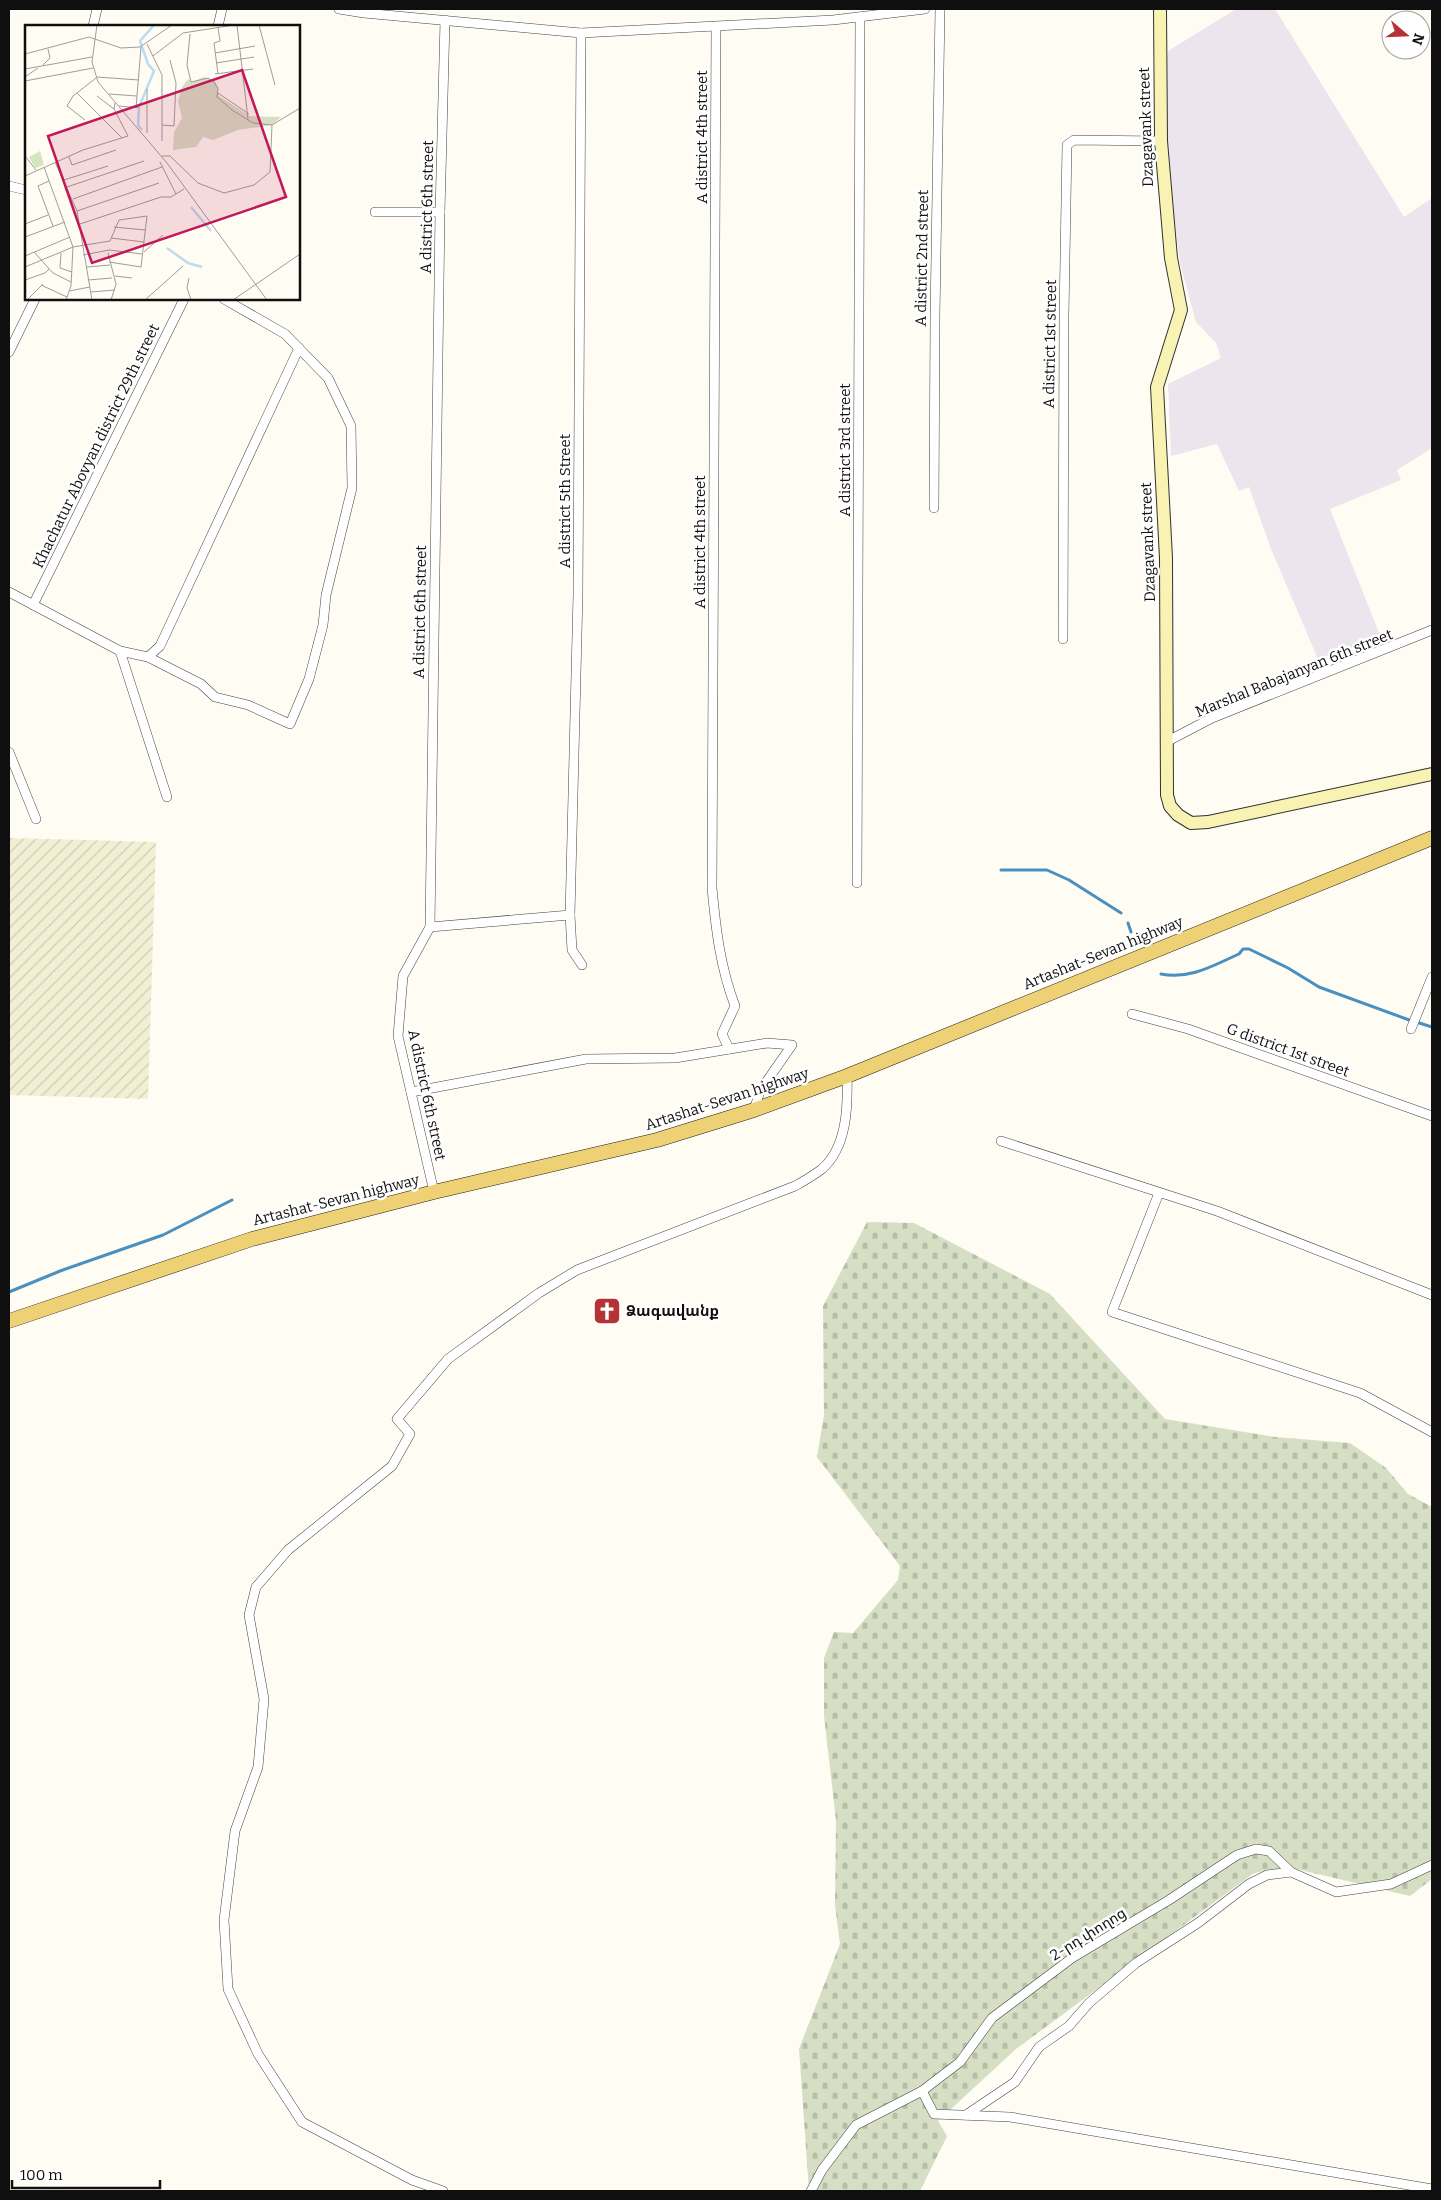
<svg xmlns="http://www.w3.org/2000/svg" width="1441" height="2200" font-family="Bitter,'Noto Sans Armenian',serif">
	<defs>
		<pattern id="farmland-furrows" width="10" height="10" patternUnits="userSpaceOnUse" patternTransform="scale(1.25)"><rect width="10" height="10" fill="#f2f0d4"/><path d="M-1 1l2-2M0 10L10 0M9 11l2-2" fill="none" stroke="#cecdb5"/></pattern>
		<pattern id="cemetery-stones" width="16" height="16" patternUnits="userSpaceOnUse" patternTransform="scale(1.25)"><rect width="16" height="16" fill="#d6dfc4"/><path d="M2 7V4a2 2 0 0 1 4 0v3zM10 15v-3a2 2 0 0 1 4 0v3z" fill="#b6bea7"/></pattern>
	</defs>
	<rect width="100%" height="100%" fill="#fefcf3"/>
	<!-- industrial -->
	<path fill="#ece5ed" d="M1236 9H1275L1404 217 1432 198V448L1397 470 1401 480 1330 509 1381 638 1318 659 1271 549 1249 487 1239 491 1217 444 1171 456 1168 384 1221 358 1216 343 1196 322 1180 263 1170 191 1164 95 1168 51Z"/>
	<!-- farmland -->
	<path fill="url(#farmland-furrows)" d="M9 838 156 842 148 1099 9 1095Z"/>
	<!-- cemetery -->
	<path fill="url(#cemetery-stones)" d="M867 1222 914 1223 1050 1294 1165 1419 1275 1437 1350 1443 1386 1468 1408 1494 1432 1507V1879L1410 1896 1288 1867 1254 1873 1016 2049 938 2121 947 2136 920 2191H809L799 2049 840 1944 835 1905 836 1820 824 1716V1658L834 1632 853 1633 898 1580 900 1566 817 1457 824 1415 823 1306Z"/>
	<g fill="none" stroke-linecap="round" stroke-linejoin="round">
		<!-- stream -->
		<g stroke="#4890c2" stroke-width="3">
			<path d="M1001 870H1047L1069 880 1121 913"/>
			<path d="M1128 923 1131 932"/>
			<path d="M1161 974C1190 980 1214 965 1239 954L1243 949H1249L1288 968 1319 987 1412 1021"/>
			<path d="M1416 1022 1432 1027"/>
			<path d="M9 1292 60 1271 163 1235 232 1200"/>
		</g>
		<!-- street casing -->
		<g stroke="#424242" stroke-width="10">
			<g id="street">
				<path d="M339 9 364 13 581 33 833 20 925 9"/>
				<path d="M93 26 97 9"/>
				<path d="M218 26 222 9"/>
				<path d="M716 28 712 888C716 930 720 966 735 1006L722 1034 729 1049"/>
				<path d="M581 33 578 594 570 915 572 950 582 965"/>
				<path d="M9 186 26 190"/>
				<path d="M375 212H440"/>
				<path d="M9 352 35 299"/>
				<path d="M934 508 935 317 940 9"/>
				<path d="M9 592 120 651 148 657 201 684 215 697 248 705 290 724 309 679 323 625 326 595 352 488 351 426 328 378 285 334 224 299"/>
				<path d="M33 605 184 299"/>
				<path d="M1063 639 1064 315 1067 145 1074 140 1161 141"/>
				<path d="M120 651 167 797"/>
				<path d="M148 657 160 646 299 348"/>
				<path d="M1166 742 1212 718 1432 630"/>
				<path d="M9 752 36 819"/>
				<path d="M857 883 860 17"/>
				<path d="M430 927 570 915"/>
				<path d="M1132 1014 1188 1029 1432 1116"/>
				<path d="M1411 1029 1432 977"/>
				<path d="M411 1092 586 1059 675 1058 767 1043 792 1045 760 1091 754 1110"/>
				<path d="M1001 1141 1217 1211 1432 1295"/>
				<path d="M434 1192 398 1036 403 976 430 927 440 212 445 20"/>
				<path d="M1159 1193 1112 1312 1360 1393 1432 1432"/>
				<path d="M922 2091 934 2114 1010 2117 1432 2189"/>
				<path d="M966 2115 1015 2082 1039 2047 1069 2026 1089 2003 1136 1963 1198 1923 1249 1884 1267 1875 1291 1872"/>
				<path d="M443 2191 412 2180 302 2122 258 2054 228 1989 224 1920 235 1831 258 1767 264 1699 249 1615 256 1587 288 1550 392 1466 410 1434 397 1419 448 1359 539 1293 577 1270 795 1186C804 1181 814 1175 822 1169 847 1147 848 1107 847 1076"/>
				<path d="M811 2191 822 2170 856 2125 922 2091 960 2062 992 2018 1072 1958 1169 1900 1237 1855 1256 1849 1269 1851 1291 1872 1336 1892 1391 1884 1432 1865"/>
			</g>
		</g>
		<!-- secondary casing -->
		<g stroke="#313131" stroke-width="14">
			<path id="secondary" d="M1160 9 1161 141 1171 258 1181 310 1157 387 1166 558 1167 795 1170 806 1178 815 1191 823 1208 822 1432 774"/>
		</g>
		<!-- primary casing -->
		<g stroke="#202020" stroke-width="15">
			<path id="primary" d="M9 1321 252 1239 434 1192 657 1140 754 1110 847 1076 1432 838"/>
		</g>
		<!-- street -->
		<use href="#street" stroke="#fff" stroke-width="9"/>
		<!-- secondary -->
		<use href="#secondary" stroke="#f8f2b3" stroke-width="12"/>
		<!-- primary -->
		<use href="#primary" stroke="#edd174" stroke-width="14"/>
	</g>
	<!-- icons -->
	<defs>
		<g id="church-square" transform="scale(1.4375)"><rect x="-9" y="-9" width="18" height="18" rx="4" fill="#b53237" stroke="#fff"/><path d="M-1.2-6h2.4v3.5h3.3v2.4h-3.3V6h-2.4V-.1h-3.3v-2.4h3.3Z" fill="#fff"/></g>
	</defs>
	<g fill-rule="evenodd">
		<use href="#church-square" x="607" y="1311"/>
	</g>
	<g text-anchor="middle" stroke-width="5" stroke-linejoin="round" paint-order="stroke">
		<!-- street labels -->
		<g font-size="15" fill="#0f0f0f" stroke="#fff">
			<text transform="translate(1146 127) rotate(-92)" y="5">Dzagavank street</text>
			<text transform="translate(702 137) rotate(-90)" y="5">A district 4th street</text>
			<text transform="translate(427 207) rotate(-89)" y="5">A district 6th street</text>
			<text transform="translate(922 258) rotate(-89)" y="5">A district 2nd street</text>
			<text transform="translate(1050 344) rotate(-89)" y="5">A district 1st street</text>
			<text transform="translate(96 446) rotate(-64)" y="5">Khachatur Abovyan district 29th street</text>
			<text transform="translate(845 450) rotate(-90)" y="5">A district 3rd street</text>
			<text transform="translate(565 501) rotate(-90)" y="5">A district 5th Street</text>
			<text transform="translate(700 542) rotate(-90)" y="5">A district 4th street</text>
			<text transform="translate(1148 542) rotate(-92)" y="5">Dzagavank street</text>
			<text transform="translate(420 612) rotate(-89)" y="5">A district 6th street</text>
			<text transform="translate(1294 673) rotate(-22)" y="5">Marshal Babajanyan 6th street</text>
			<text transform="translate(1103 953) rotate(-22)" y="5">Artashat-Sevan highway</text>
			<text transform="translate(1288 1050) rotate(20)" y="5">G district 1st street</text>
			<text transform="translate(427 1095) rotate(78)" y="5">A district 6th street</text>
			<text transform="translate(727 1099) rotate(-18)" y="5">Artashat-Sevan highway</text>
			<text transform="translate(336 1200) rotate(-14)" y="5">Artashat-Sevan highway</text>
			<text transform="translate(1088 1934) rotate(-32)" y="5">2-րդ փողոց</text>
		</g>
		<!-- poi labels -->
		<g font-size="15" font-weight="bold" fill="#0f0f0f" stroke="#fff" text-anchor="start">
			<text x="626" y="1316">Ձագավանք</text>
		</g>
	</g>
	<!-- overview -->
	<g transform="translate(25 25)">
		<rect width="275" height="275" fill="#fefcf3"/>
		<path d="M15 126 19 140 10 143 4 132Z" fill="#d3e6be"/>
		<path d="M179 52 191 57 194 71 225 91 256 92 247 100 213 105 188 115 178 112 171 122 148 125 149 107 157 93 153 76 157 62 163 54 168 57Z" fill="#d6dfc4"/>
		<path fill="none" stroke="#bbdcf1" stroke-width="2.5" d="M114 82 129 46 123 39 115 16 129 0M114 84 113 100 117 105M166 182 186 206M142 223 163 238 177 242"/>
		<path fill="none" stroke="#9e9d98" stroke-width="1" d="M72 0 67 37 73 57 142 138 242 275M212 0 223 94M234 0 250 60M193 3 195 16 189 18 193 49M165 9 162 40 166 57 183 53 188 56 193 63 192 72 207 85 228 98 247 100M122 19 137 50V116M190 28 230 21M0 29 64 12 96 23 115 22 147 0M128 31 158 8 209 0M191 38 229 32M18 40 25 33 23 24M0 44 67 32M190 49 228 44M0 52 13 43M72 52 114 55M0 56 68 43M122 64V108M52 68 97 113M193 68 224 89M84 69 112 71M72 71 89 84M94 81 115 83M111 83 116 22M60 95 42 81 48 71 71 53M137 100 149 101 151 58 145 35M0 131 11 145M137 131H145L173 158 199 168 229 160 245 147 247 100 275 83M44 132 47 140 91 125M30 137 52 186 67 275M135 137 151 169M19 142 48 222 85 216 94 195 122 191 116 242 84 237M0 151 58 125 103 111 89 84 90 78M39 155 83 141M24 156 13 161 28 201M42 162 119 136M48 174 137 142M52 186 134 158M0 199 23 190M55 199 136 172H146L159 164M89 202 120 205M0 212 40 197M86 213 119 217M9 227 28 248 46 257M119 227 138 210M36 228 35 243 47 247M83 228 91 259 86 275M58 230 84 225 117 229M0 231 45 212M0 242 48 222 46 261 41 275M62 242 85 240M90 251 107 253M164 253 162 263 166 275M0 255 20 248 24 244M63 255 87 253M16 260 42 272M44 266 65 262M66 267 90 265M2 275 18 259M120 275 158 241M208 275 275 229"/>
		<path fill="#c2185b" fill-opacity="0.15" stroke="#c2185b" stroke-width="2.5" d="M217 45 261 172 67 238 23 111Z"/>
		<rect width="275" height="275" fill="none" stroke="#0f0f0f" stroke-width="2.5"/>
	</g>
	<!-- border -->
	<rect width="1441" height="2200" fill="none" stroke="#0f0f0f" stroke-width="20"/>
	<!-- north arrow -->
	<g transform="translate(1406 35) rotate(109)"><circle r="24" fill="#ffffff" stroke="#9f9f9f"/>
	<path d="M0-4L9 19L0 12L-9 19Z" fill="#b53237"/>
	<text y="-8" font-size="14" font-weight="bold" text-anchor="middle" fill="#0f0f0f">N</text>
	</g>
	<!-- scale -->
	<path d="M12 2180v8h148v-8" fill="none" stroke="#0f0f0f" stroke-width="2.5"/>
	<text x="20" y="2180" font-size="15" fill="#0f0f0f" stroke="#ffffff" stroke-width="4" paint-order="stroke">100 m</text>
</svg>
